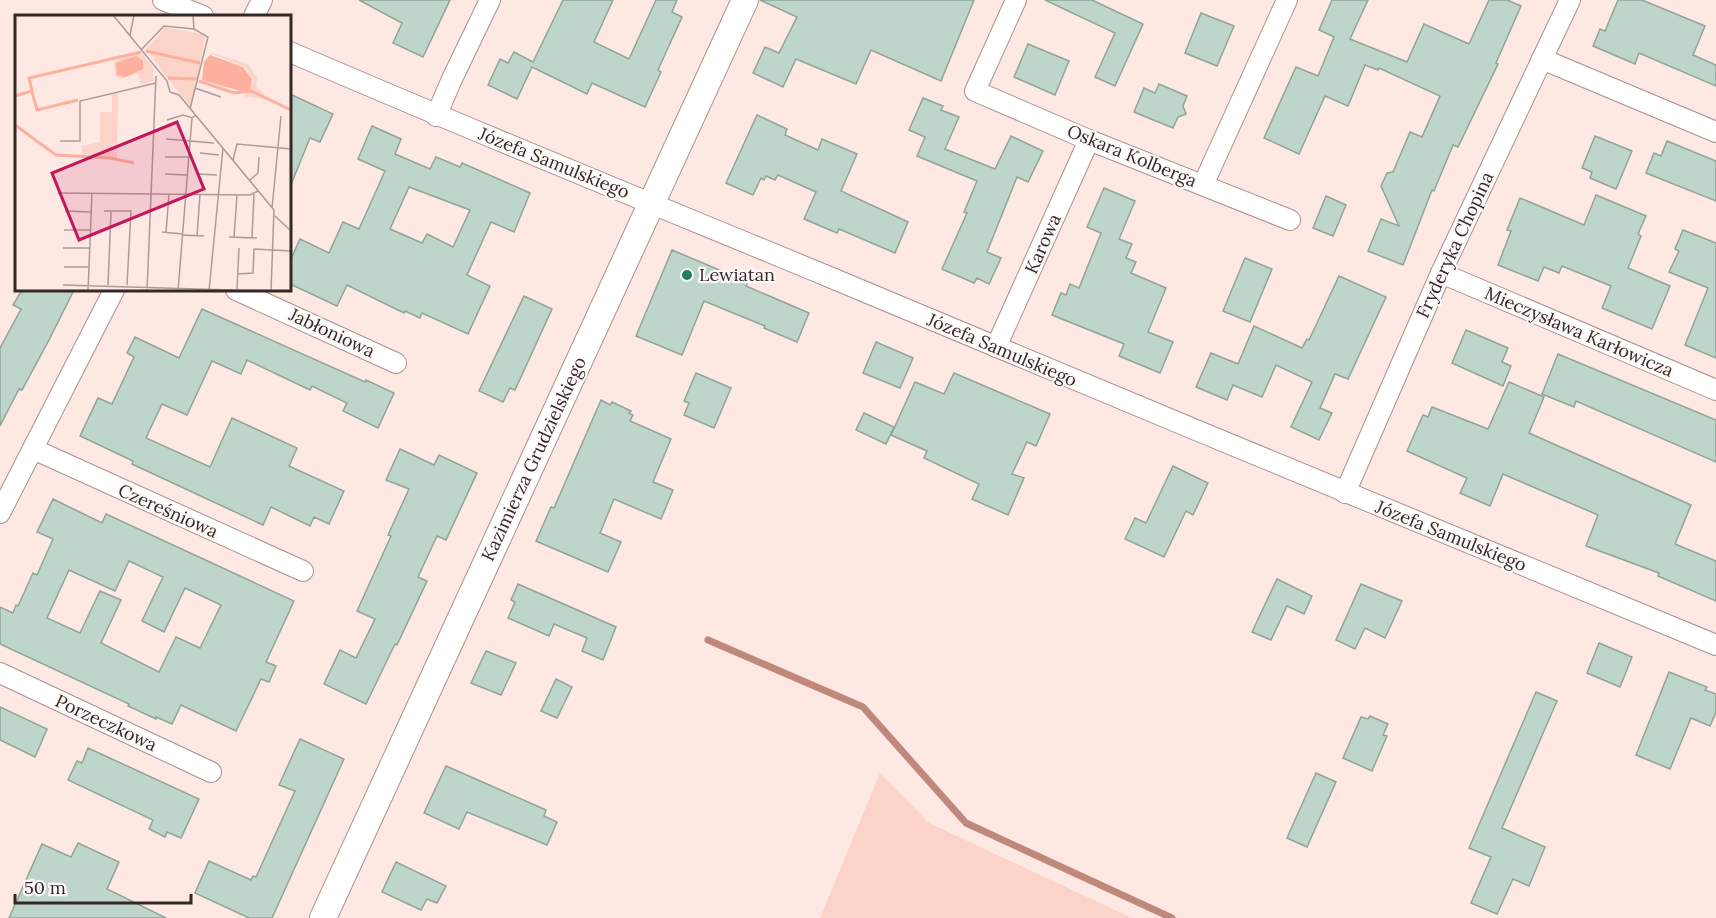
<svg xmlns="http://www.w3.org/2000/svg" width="1716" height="918" font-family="Lora,serif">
	<rect width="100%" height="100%" fill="#fde8e3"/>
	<!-- green -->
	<path fill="#fcd3c9" d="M880 773 929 823 1132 918H820Z"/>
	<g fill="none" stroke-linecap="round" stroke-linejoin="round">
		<!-- stream -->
		<path stroke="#c0887a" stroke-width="7" d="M708 640 863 707 966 823 1172 918"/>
	</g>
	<!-- building -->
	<g fill="#bed5c9" stroke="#8fa599" stroke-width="1.5" fill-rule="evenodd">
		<path d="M359 0H450L423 57 393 43 402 23Z"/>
		<path d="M563 0H613L594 42 629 59 656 0H677L672 12 682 17 658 70 661 72 645 107 592 83 587 94 532 67 517 99 488 85 500 59 508 63 514 52 533 62Z"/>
		<path d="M760 0H974L941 81 871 50 856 84 796 59 783 87 753 73 765 47 779 53 797 17Z"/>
		<path d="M1045 0H1092L1143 24 1115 86 1095 77 1115 33Z"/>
		<path d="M1332 0H1368L1350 39 1407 62 1424 24 1469 44 1489 0H1507L1521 6 1496 63 1498 64 1458 147 1453 145 1434 191 1432 190 1403 265 1368 251 1381 219 1399 226 1381 186 1387 173 1393 172 1410 132 1422 137 1440 96 1379 68 1378 70 1365 65 1348 106 1325 96 1299 154 1264 138 1296 67 1318 76 1334 37 1319 30Z"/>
		<path d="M1618 0H1642L1705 26 1693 55 1716 65V86L1639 53 1635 64 1593 46 1600 29 1605 31Z"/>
		<path d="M1201 13 1234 26 1217 66 1185 53Z"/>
		<path d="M1028 44 1069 61 1055 95 1014 77Z"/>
		<path d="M1159 84 1187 96 1183 106 1186 114 1178 117 1173 128 1134 112 1144 88 1155 93Z"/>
		<path d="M290 94 333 114 320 142 310 138 290 187Z"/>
		<path d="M923 98 943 106 941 110 959 117 945 149 995 169 1011 136 1043 151 1028 182 1017 177 987 252 1001 258 989 284 977 278 974 283 942 269 967 213 964 212 977 181 917 156 925 137 909 130Z"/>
		<path d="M757 115 787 129 785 135 818 150 822 139 857 154 841 191 908 222 895 253 839 229 837 233 804 219 816 192 778 175 775 180 766 176 764 180 761 178 753 195 726 183Z"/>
		<path d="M372 126 401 139 395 154 430 169 436 157 460 167 462 163 530 193 514 232 491 222 467 275 490 286 468 334 422 313 420 318 405 311 404 313 347 285 337 306 290 284V261L300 239 329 253 343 222 359 229 385 171 358 159ZM409 187 470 210 453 247 427 234 422 243 390 229Z"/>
		<path d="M1595 136 1632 151 1616 189 1590 178 1592 172 1582 168Z"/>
		<path d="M1667 141 1716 161V201L1646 173 1654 153 1661 156Z"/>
		<path d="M1104 188 1135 201 1119 239 1132 244 1126 258 1136 262 1131 273 1166 288 1148 332 1173 342 1160 373 1119 356 1124 344 1052 315 1061 293 1066 295 1070 284 1079 288 1101 233 1087 227Z"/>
		<path d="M1596 195 1646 216 1638 234 1641 236 1628 268 1670 286 1652 329 1602 308 1611 286 1562 266 1559 273 1544 267 1538 281 1498 265 1511 231 1507 230 1520 198 1584 225Z"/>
		<path d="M1326 196 1346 205 1333 236 1313 228Z"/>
		<path d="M1683 230 1716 243V358L1685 345 1708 288 1669 272 1679 251 1675 249Z"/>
		<path d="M672 250 748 282 746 286 809 313 797 342 764 328 765 326 704 301 682 355 636 336Z"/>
		<path d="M1245 258 1272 269 1250 322 1223 311Z"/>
		<path d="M1339 276 1386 297 1348 379 1335 374 1320 408 1332 413 1319 440 1291 427 1312 382 1276 365 1262 397 1233 385 1227 400 1196 387 1211 353 1238 364 1254 326 1302 348 1307 339 1309 340Z"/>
		<path d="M22 290H74L49 340 22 390 19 389 0 426V348L21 309 13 305Z"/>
		<path d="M524 296 552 309 515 390 510 388 503 402 479 391Z"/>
		<path d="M202 309 365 382 366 380 394 393 378 428 343 411 347 403 312 386 310 390 247 360 241 374 212 361 187 415 162 404 146 438 210 467 232 418 297 448 289 466 344 491 329 524 314 517 310 526 271 507 263 525 132 464 133 461 80 436 98 398 112 404 134 357 127 353 135 337 179 358Z"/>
		<path d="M1466 330 1508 348 1502 362 1511 366 1503 386 1452 363Z"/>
		<path d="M876 342 913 358 900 388 863 373Z"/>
		<path d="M1558 354 1716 420V462L1576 401 1574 407 1542 394Z"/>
		<path d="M696 373 731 388 714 428 684 415 689 403 684 401Z"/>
		<path d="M954 373 1050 414 1036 446 1027 442 1012 474 1024 478 1008 515 972 499 979 484 924 458 927 451 891 435 915 382 944 394Z"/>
		<path d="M1509 382 1544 397 1529 433 1691 505 1675 544 1716 561V601L1658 576 1659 573 1586 546 1598 515 1503 474 1490 506 1460 493 1467 478 1407 451 1423 415 1428 417 1432 407 1488 429Z"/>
		<path d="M601 400 610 405 612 402 631 411 629 413 633 415 630 421 671 439 653 482 673 490 661 519 614 499 600 533 621 542 608 572 536 541 551 507 554 508Z"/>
		<path d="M864 413 894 427 886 444 856 430Z"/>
		<path d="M400 449 434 465 439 455 477 473 446 540 437 536 418 577 427 581 397 645 395 644 366 704 324 684 340 650 356 658 375 619 357 611 391 536 388 535 409 489 386 480Z"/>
		<path d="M1173 466 1208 483 1193 515 1186 511 1164 557 1125 539 1135 518 1146 523Z"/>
		<path d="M53 499 102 523 106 514 294 601 266 662 276 666 269 682 261 679 236 731 181 705 172 724 156 717V719L128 706 129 704 0 644V607L13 613 16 605 18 606 33 573 37 575 53 539 37 532ZM129 561 163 577 142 621 164 632 185 588 221 605 200 648 176 637 159 672 101 643 121 600 100 591 80 633 47 618 69 570 115 591Z"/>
		<path d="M1277 579 1312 596 1304 614 1287 606 1271 640 1252 632Z"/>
		<path d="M518 584 616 627 603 660 582 651 587 638 554 624 549 636 508 618 515 602 511 600Z"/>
		<path d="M1361 584 1402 601 1385 638 1365 628 1355 649 1336 640Z"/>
		<path d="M1599 643 1632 657 1620 687 1587 673Z"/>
		<path d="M486 651 516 663 501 695 471 683Z"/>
		<path d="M1669 672 1707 687 1705 690 1716 694V712L1710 726 1691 718 1670 769 1636 755Z"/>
		<path d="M556 679 572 687 557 718 541 711Z"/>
		<path d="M1536 692 1557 701 1502 828 1545 847 1529 886 1513 879 1497 914 1471 903 1491 857 1469 848Z"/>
		<path d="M0 707 47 729 35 757 0 740Z"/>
		<path d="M1370 716 1388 724 1383 735 1387 736 1372 771 1343 758 1361 717 1368 719Z"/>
		<path d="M300 739 344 759 272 918H249L195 893 209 861 251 880 253 876 256 877 295 791 279 785Z"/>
		<path d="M88 748 199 799 181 838 167 832 165 837 149 829 153 820 68 780 77 761 82 763Z"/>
		<path d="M446 766 546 810 544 816 557 822 547 845 467 812 459 829 424 813Z"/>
		<path d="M1316 773 1336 782 1307 847 1287 838Z"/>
		<path d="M78 843 119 862 107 889 166 918H9L42 844 71 857Z"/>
		<path d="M396 862 446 886 437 903 427 899 421 910 382 892Z"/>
	</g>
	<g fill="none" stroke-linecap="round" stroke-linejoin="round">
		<!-- minor casing -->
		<g stroke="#aa928c" stroke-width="22">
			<g id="minor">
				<path d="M163 0 203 16"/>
				<path d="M1016 0 975 91 1089 140 1290 220"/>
				<path d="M254 16 262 0"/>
				<path d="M290 52C468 129 648 202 827 276 1123 400 1419 523 1716 645"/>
				<path d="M1542 59 1716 132"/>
				<path d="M436 116 452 79 490 0"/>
				<path d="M1203 185 1287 0"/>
				<path d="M1441 273 1716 390"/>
				<path d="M236 290 396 363"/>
				<path d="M996 347 1089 140"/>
				<path d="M33 449 303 571"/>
				<path d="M1345 493 1441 273 1570 0"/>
				<path d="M0 513 114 290"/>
				<path d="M0 673 211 772"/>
			</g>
		</g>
		<!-- tertiary casing -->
		<g stroke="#aa928c" stroke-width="28">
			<path id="tertiary" d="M323 918 745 0"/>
		</g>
		<!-- minor -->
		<use href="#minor" stroke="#fff" stroke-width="20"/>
		<!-- tertiary -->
		<use href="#tertiary" stroke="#fff" stroke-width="26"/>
	</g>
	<!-- markers -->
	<circle fill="#1c8059" stroke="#fef9f8" stroke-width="2" cx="687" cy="275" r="6"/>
	<g text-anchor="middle" stroke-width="4.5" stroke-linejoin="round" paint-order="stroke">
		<!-- street labels -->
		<g font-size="18" fill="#332927" stroke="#fef9f8">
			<text transform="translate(1132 156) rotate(22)" y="6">Oskara Kolberga</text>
			<text transform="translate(554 163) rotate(22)" y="6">Józefa Samulskiego</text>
			<text transform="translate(1043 244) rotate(-66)" y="6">Karowa</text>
			<text transform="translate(1455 245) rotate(-65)" y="6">Fryderyka Chopina</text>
			<text transform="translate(1579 332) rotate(23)" y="6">Mieczysława Karłowicza</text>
			<text transform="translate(332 333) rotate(25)" y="6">Jabłoniowa</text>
			<text transform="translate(1002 350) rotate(23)" y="6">Józefa Samulskiego</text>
			<text transform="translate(534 459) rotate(-65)" y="6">Kazimierza Grudzielskiego</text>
			<text transform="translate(168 511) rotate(24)" y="6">Czereśniowa</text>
			<text transform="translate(1451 536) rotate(22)" y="6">Józefa Samulskiego</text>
			<text transform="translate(106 723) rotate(25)" y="6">Porzeczkowa</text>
		</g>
		<!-- poi labels -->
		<g font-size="18" fill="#332927" stroke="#fef9f8" text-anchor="start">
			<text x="699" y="281">Lewiatan</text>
		</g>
	</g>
	<!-- overview -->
	<g transform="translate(15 15)">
		<rect width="276" height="276" fill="#fde8e3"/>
		<path d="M150 12 191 20 185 47 130 35ZM190 36 233 49 242 63 241 71 253 84 276 97 253 85 228 81 235 77 239 65 230 52ZM126 37 138 52V66L126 69 123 58 106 64 100 61 99 46ZM134 37 186 49 183 63H152ZM153 64H181L176 92ZM103 78 102 144 68 140 66 131 85 127V97H97V80Z" fill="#fcd3c9"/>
		<path d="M195 40 228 52 237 64 236 74 229 77 187 65 189 47ZM121 41 128 46V54L110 62 102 60 101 48Z" fill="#fcb09d"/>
		<path fill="none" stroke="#fcb09d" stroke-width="3" d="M131 36 185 48M153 63 182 64M184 66 219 78 236 76 276 95M17 77 22 95 63 85M0 81 17 76 14 63 126 37M0 110 41 140 95 143 119 148"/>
		<path fill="none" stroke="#ac9c98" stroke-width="1.5" d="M98 0 152 66 155 77M115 20 119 0M126 35 149 11 179 14M180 73 206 82M155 77 164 80 259 195 256 276M175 94 193 22 179 14 178 0M152 105 168 100 178 103M151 124 199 128M45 126H65V86L141 68M185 138 204 140M150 142H174M218 145 222 129 276 134M150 159 172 160M183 159 202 160M234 166 243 158 244 142M43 178 235 180 243 176M257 193 266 101M50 196 76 197M89 196H116L112 270M260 201 276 216M49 215H75M147 217 167 219M151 217 154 179M167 220 189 221M182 221 185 179M214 222 242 223M219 222 222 180M237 223 239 179M48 233H74M49 252H74M222 259 238 258 239 234 276 236M48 270 252 276M93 270 96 197M222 274 224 233M73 276 77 178M132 276 141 61M163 276 177 103 181 100M194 276 208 133"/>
		<path fill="#c2185b" fill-opacity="0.15" stroke="#c2185b" stroke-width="3" d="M162 107 189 174 64 225 37 158Z"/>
		<rect width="276" height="276" fill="none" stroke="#332927" stroke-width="3"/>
	</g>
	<!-- scale -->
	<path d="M15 894v9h176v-9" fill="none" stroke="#332927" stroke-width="3"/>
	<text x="24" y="894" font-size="18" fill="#332927" stroke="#fef9f8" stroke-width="4.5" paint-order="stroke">50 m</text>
</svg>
